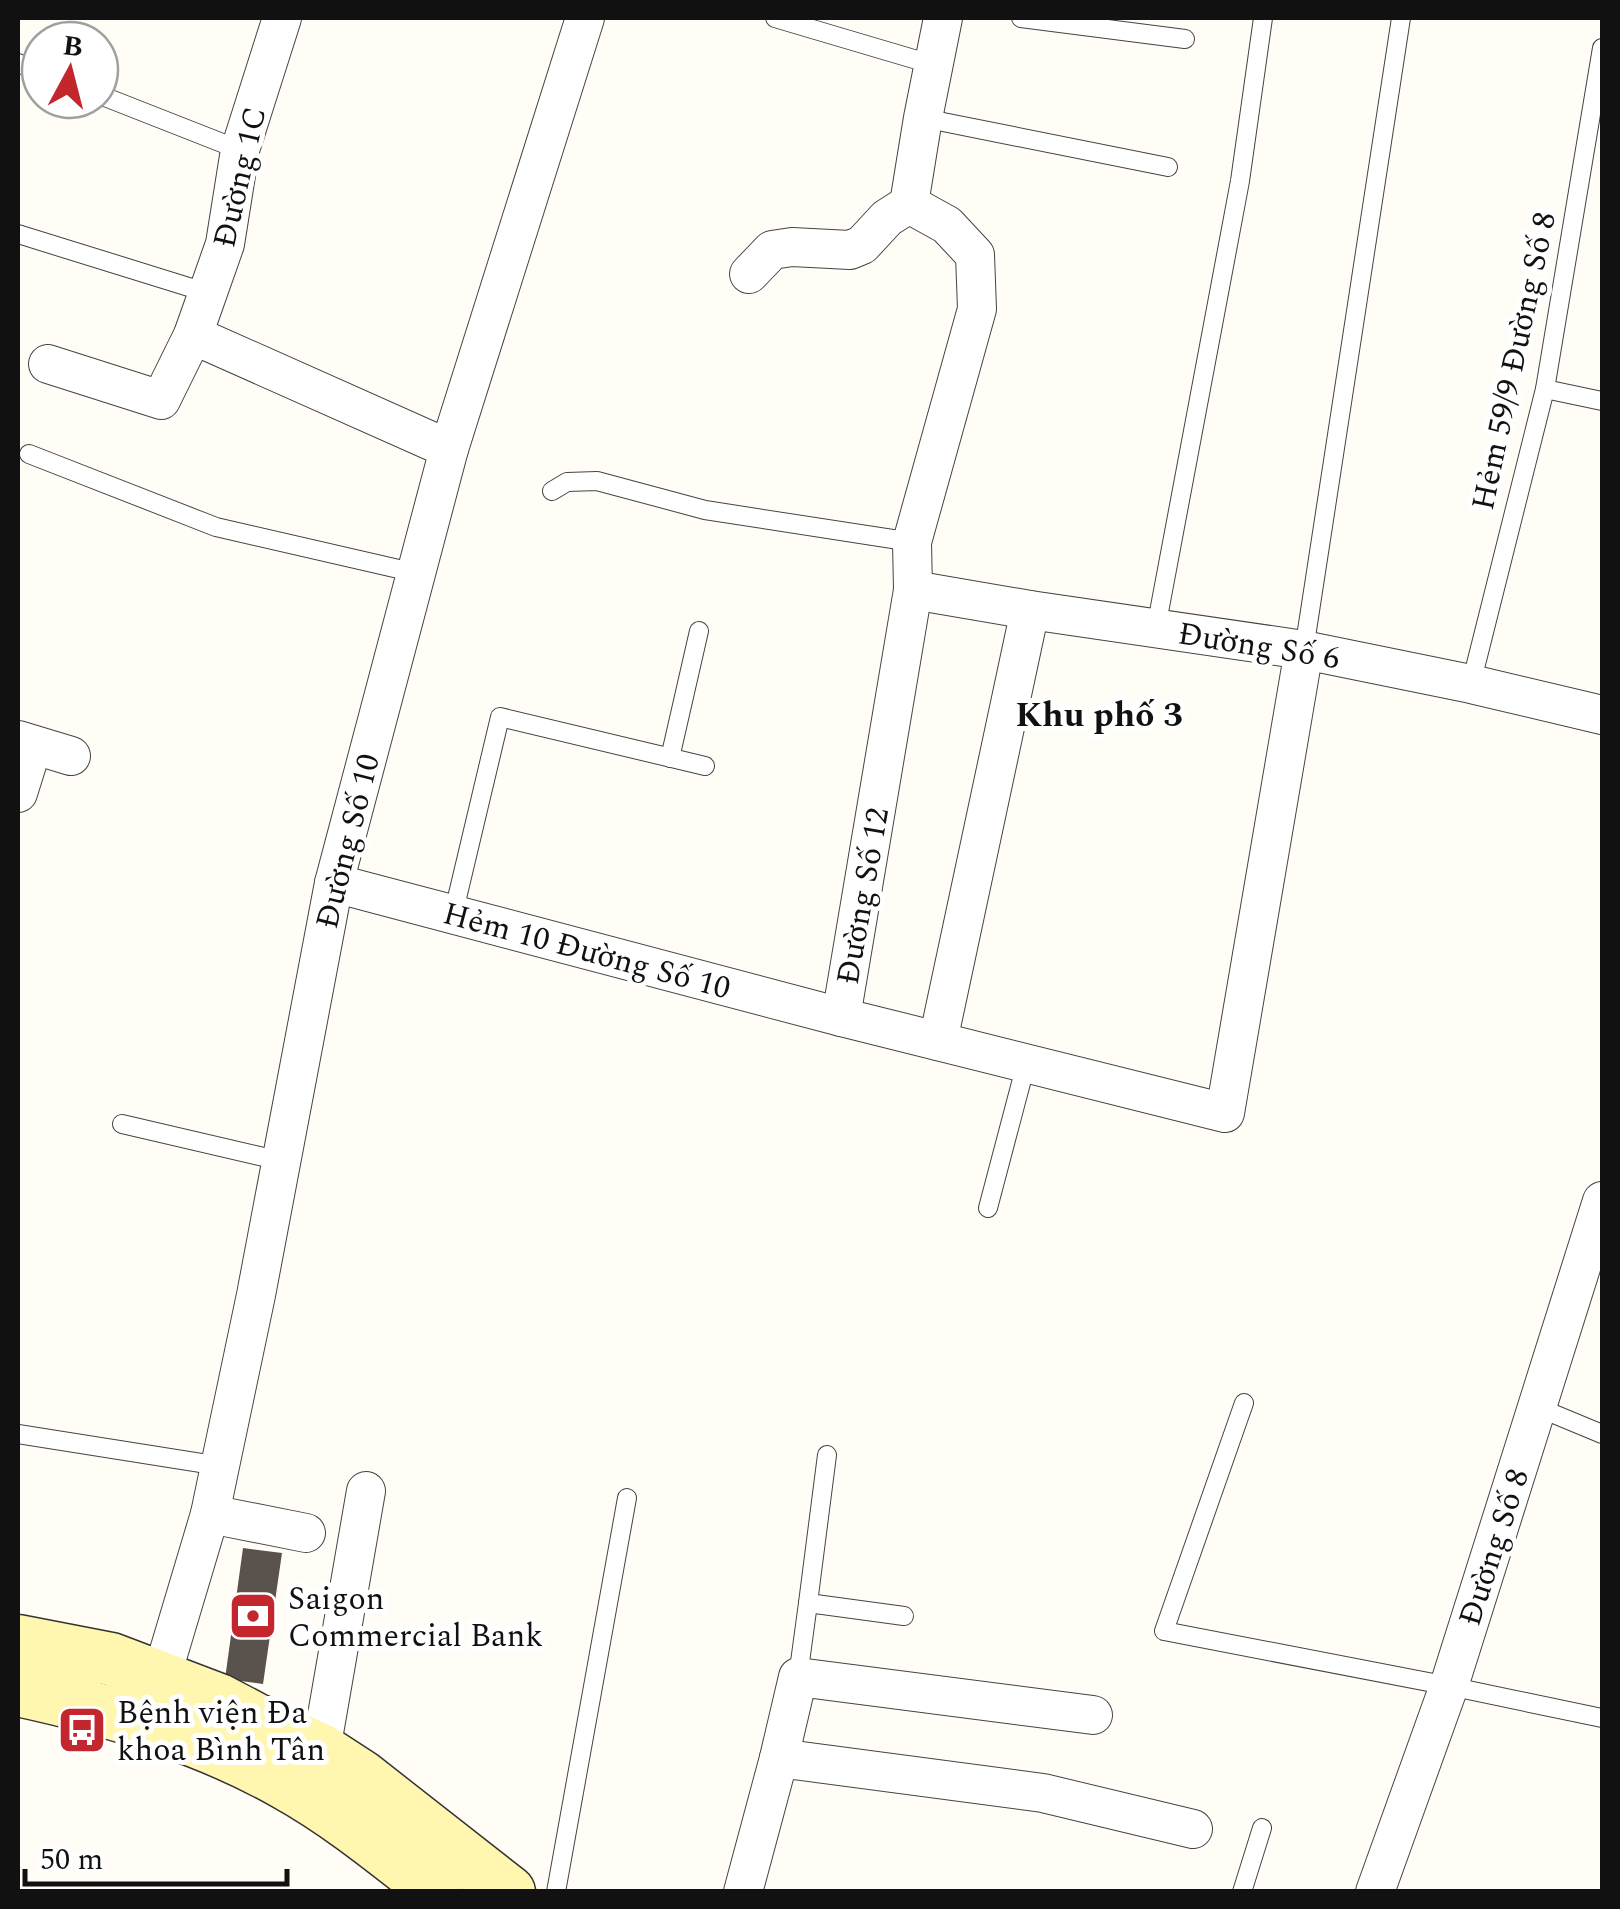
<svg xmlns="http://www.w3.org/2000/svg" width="1620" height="1909" font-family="Spectral,serif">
	<rect width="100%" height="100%" fill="#fffdf5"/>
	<!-- building -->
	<path fill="#5a524d" d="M243 1548 282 1553 263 1684 225 1679Z"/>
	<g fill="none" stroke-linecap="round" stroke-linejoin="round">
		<!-- service casing -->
		<g stroke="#444" stroke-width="20">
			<g id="service">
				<path d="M775 18 934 65"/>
				<path d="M1021 18 1185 39"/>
				<path d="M18 63 40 72"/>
				<path d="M100 95 240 150"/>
				<path d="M923 118 1168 167"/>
				<path d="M18 234 208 293"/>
				<path d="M1545 389 1602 401"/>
				<path d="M29 454 216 527 416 573"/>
				<path d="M552 491 567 482 597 481 705 510 912 542"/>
				<path d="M1156 628 1240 181 1263 18"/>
				<path d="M1304 650 1401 18"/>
				<path d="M1471 684 1545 389 1602 48"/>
				<path d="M670 758 699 631"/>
				<path d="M453 915 500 717 705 766"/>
				<path d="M122 1124 281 1161"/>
				<path d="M988 1208 1026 1064"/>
				<path d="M1244 1403 1164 1631 1449 1686 1602 1718"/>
				<path d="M1537 1407 1602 1434"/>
				<path d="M18 1434 220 1466"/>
				<path d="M808 1603 827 1455"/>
				<path d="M798 1677 808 1603 904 1616"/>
				<path d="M556 1892 627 1498"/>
				<path d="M1242 1892 1262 1828"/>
			</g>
		</g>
		<!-- minor casing -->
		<g stroke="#444" stroke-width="40">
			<g id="minor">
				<path d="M909 204 923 118 943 18"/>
				<path d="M749 274 772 250 792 247 850 250 862 245 887 218 909 204"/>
				<path d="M193 335 449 449"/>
				<path d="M48 364 161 400 193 335 225 244 240 150 282 18"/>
				<path d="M913 590 1030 610 1304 650 1471 684 1602 715"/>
				<path d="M18 740 71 756"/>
				<path d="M18 793 33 745"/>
				<path d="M334 883 841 1017 1225 1113 1304 650"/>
				<path d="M841 1017 913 590 912 542 977 309 975 255 947 225 909 204"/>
				<path d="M938 1041 1030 610"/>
				<path d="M210 1514 306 1533"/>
				<path d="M161 1678 210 1514 220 1466 256 1295 334 883 449 449 585 18"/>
				<path d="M321 1750 366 1491"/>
				<path d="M779 1758 798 1677 1093 1715"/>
				<path d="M743 1892 779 1758 1043 1793 1193 1829"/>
				<path d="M1375 1892 1449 1686 1602 1201"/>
			</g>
		</g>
		<!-- secondary casing -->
		<g stroke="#333" stroke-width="55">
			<g id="secondary">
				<path d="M18 1641 111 1659 219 1700 257 1720 321 1750 361 1776 509 1892"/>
				<path d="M18 1690C110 1710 204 1737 286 1784 340 1814 388 1854 437 1892"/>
			</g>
		</g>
		<!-- service -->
		<use href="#service" stroke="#fff" stroke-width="18"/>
		<!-- minor -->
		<use href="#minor" stroke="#fff" stroke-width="38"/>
		<!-- secondary -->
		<use href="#secondary" stroke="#fff6b0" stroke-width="52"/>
	</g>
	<!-- icons -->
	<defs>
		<g id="bank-square" transform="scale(2.5)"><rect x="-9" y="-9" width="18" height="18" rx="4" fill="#c4262e" stroke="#fff"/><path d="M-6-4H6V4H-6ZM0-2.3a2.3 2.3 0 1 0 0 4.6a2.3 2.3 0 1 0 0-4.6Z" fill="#fff"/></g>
		<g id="bus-square" transform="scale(2.5)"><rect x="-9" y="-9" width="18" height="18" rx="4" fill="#c4262e" stroke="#fff"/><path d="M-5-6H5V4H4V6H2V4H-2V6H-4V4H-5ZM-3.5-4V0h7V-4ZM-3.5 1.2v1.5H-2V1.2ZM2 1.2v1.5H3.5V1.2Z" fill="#fff"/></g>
	</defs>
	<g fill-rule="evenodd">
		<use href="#bank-square" x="253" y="1616"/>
		<use href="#bus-square" x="82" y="1730"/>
	</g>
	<g text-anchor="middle" stroke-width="10" stroke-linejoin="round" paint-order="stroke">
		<!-- street labels -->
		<g font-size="32" fill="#111" stroke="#fff">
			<text transform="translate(239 177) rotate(-77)" y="11">Đường 1C</text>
			<text transform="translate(1513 361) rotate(-78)" y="11">Hẻm 59/9 Đường Số 8</text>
			<text transform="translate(1259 645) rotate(9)" y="11">Đường Số 6</text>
			<text transform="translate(347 841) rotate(-76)" y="11">Đường Số 10</text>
			<text transform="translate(862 896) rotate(-80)" y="11">Đường Số 12</text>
			<text transform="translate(587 950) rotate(15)" y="11">Hẻm 10 Đường Số 10</text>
			<text transform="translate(1493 1547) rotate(-72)" y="11">Đường Số 8</text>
		</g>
		<!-- poi labels -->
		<g font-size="32" fill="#111" stroke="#fff" text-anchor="start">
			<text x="288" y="1609">Saigon<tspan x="288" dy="37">Commercial Bank</tspan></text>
			<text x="117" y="1723">Bệnh viện Đa<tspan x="117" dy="37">khoa Bình Tân</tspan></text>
		</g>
		<!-- neighbourhood labels -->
		<g font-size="35" font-weight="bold" fill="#111" stroke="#fff">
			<text x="1099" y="726">Khu phố 3</text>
		</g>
	</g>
	<!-- border -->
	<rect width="1620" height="1909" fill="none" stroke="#111111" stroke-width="40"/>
	<!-- north arrow -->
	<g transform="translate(70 70) rotate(7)"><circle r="48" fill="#ffffff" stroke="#a0a0a0" stroke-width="2.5"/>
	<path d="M0-8L18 38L0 25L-18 38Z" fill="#c4262e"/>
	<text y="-15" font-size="28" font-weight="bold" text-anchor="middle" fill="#111111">B</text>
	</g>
	<!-- scale -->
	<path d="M25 1869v15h262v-15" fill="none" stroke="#111111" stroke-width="5"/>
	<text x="40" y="1869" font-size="30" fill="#111111" stroke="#ffffff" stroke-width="8" paint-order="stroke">50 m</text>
</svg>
